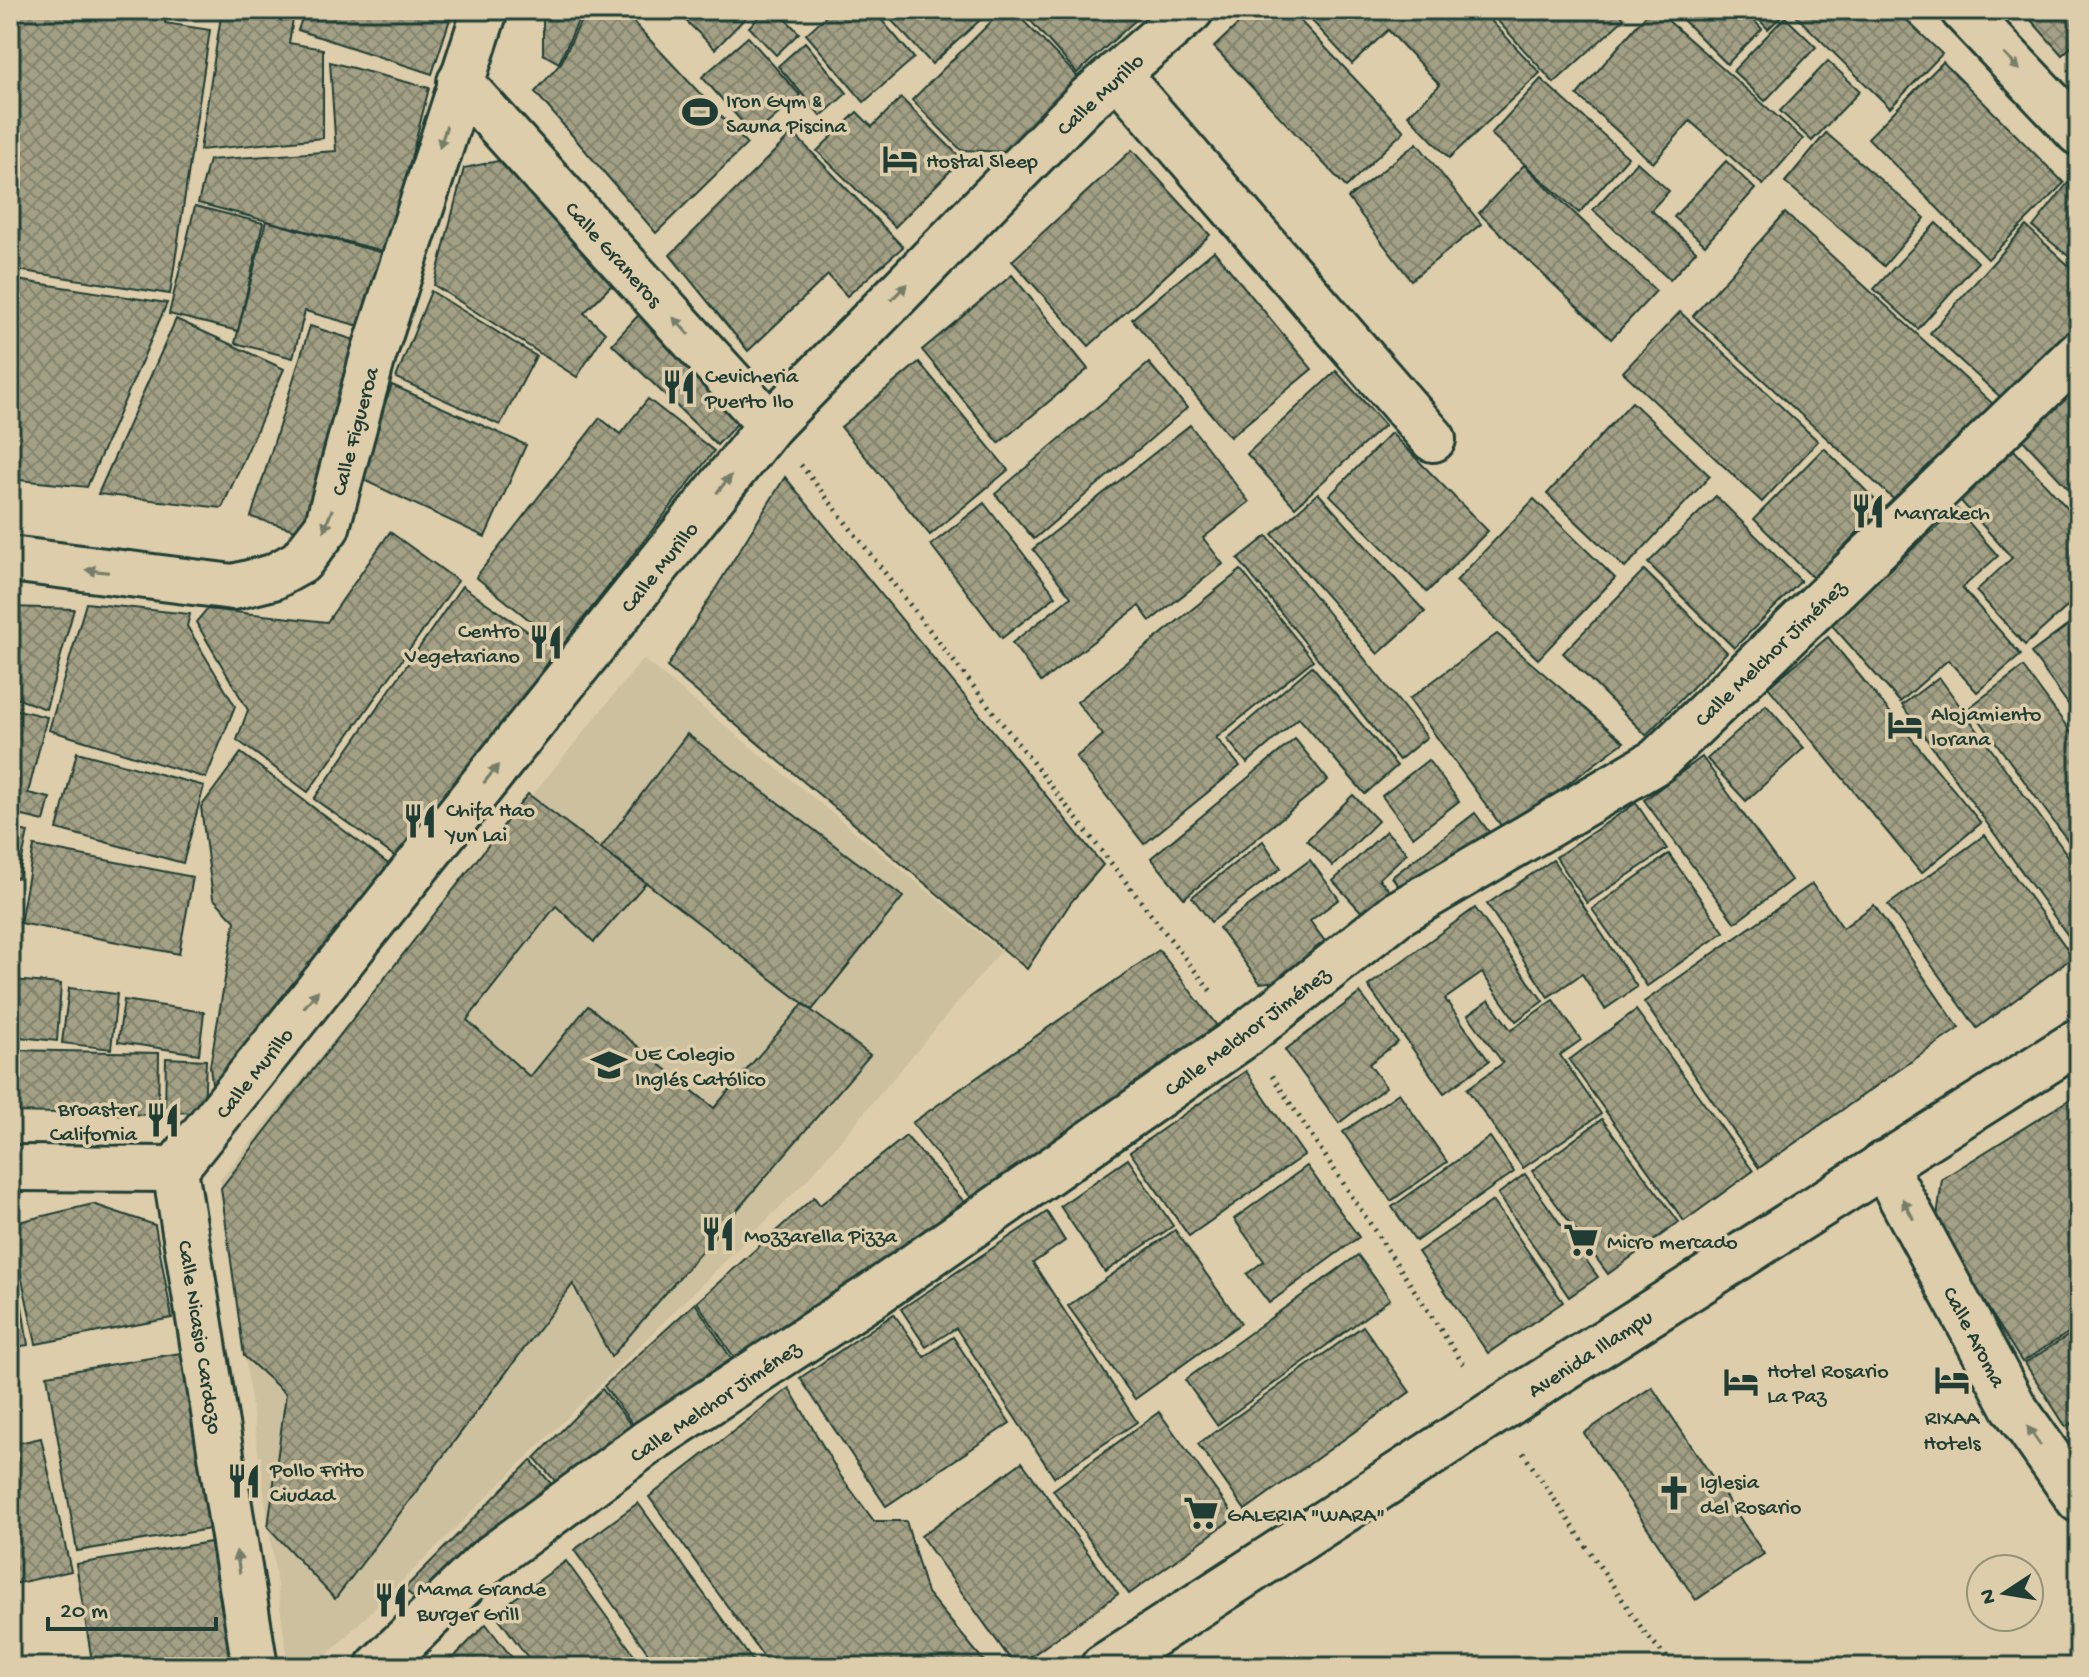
<svg xmlns="http://www.w3.org/2000/svg" width="2089" height="1677" font-family="'Gochi Hand',sans-serif">
	<defs>
		<pattern id="building-cross-hatch" width="8" height="8" patternUnits="userSpaceOnUse" patternTransform="scale(2)"><rect width="8" height="8" fill="#a3a085"/><path d="M0 0l8 8M0 8l8-8" fill="none" stroke="#84846e"/></pattern>
	</defs>
	<rect width="100%" height="100%" fill="#decdaa"/>
	<filter id="ink" filterUnits="userSpaceOnUse"><feTurbulence type="fractalNoise" baseFrequency=".0125" numOctaves="2"/><feDisplacementMap in="SourceGraphic" scale="16" xChannelSelector="R" yChannelSelector="G"/><feConvolveMatrix kernelMatrix="1 2 1 2 8 2 1 2 1" color-interpolation-filters="sRGB"/></filter>
	<g filter="url(#ink)">
		<!-- built -->
		<path fill="#ccc09f" d="M643 659 1001 951 808 1179 315 1667H303L287 1656 220 1180Z"/>
		<!-- building -->
		<g fill="url(#building-cross-hatch)" stroke="#1f3d34" stroke-width="2">
			<path d="M10 10H167L165 23 210 30 170 294 10 269Z"/>
			<path d="M222 10H277L294 13 289 43 323 49V138L200 150Z"/>
			<path d="M305 10H453L432 74 298 30Z"/>
			<path d="M546 10H583L559 63 543 54V19Z"/>
			<path d="M586 10H622L747 144 656 233 535 92 561 63Z"/>
			<path d="M675 10H753L715 49Z"/>
			<path d="M766 10H777L799 33 776 55 749 27Z"/>
			<path d="M833 10H873L914 58 864 102 806 34Z"/>
			<path d="M882 10H991L932 64Z"/>
			<path d="M1003 10H1013L1080 79 1007 152 961 150 912 100Z"/>
			<path d="M1021 10H1147L1077 73Z"/>
			<path d="M1253 10H1290L1404 131 1346 187 1214 47Z"/>
			<path d="M1302 10H1481L1540 73 1449 158 1408 115 1440 85 1388 30 1352 64Z"/>
			<path d="M1488 10H1617L1624 19 1554 83Z"/>
			<path d="M1650 10H1656L1803 139 1763 185 1690 121 1653 163 1577 95Z"/>
			<path d="M1673 10H1744L1762 29 1727 64Z"/>
			<path d="M1750 10H1788L1768 29Z"/>
			<path d="M1797 10H1896L1942 54 1890 108 1794 14Z"/>
			<path d="M2022 10H2079V40L2062 55Z"/>
			<path d="M1785 17 1816 47 1765 101 1733 71Z"/>
			<path d="M748 37 800 95 754 135 702 77Z"/>
			<path d="M805 42 847 93 821 116 778 66Z"/>
			<path d="M1828 61 1860 91 1812 141 1780 111Z"/>
			<path d="M330 62 429 88 387 252 198 203 209 160 336 151Z"/>
			<path d="M1943 62 2064 183 1988 259 1868 138Z"/>
			<path d="M1541 79 1628 157 1579 213 1491 134Z"/>
			<path d="M901 98 962 159 895 227 817 151 857 112 872 127Z"/>
			<path d="M793 133 903 247 847 296 828 275 748 351 670 255Z"/>
			<path d="M1826 133 1925 218 1884 266 1785 182Z"/>
			<path d="M1417 143 1481 224 1411 280 1348 198Z"/>
			<path d="M1132 150 1210 235 1089 346 1012 261Z"/>
			<path d="M512 158 625 272 584 313 605 333 577 377 434 285 464 168Z"/>
			<path d="M1726 161 1755 189 1705 245 1674 217Z"/>
			<path d="M1637 162 1669 191 1651 210 1696 251 1670 280 1593 210Z"/>
			<path d="M1524 165 1656 291 1611 339 1479 213Z"/>
			<path d="M2068 183 2079 193V265L2033 227Z"/>
			<path d="M195 206 263 223 238 331 169 314Z"/>
			<path d="M1785 213 1993 404 1901 506 1693 316Z"/>
			<path d="M266 221 383 253 363 327 305 311 293 358 235 343Z"/>
			<path d="M1936 223 1978 262 1918 329 1874 289Z"/>
			<path d="M2026 226 2079 275V322L2006 402 1930 333Z"/>
			<path d="M1214 251 1312 369 1230 437 1132 319Z"/>
			<path d="M1012 275 1088 369 999 443 922 350Z"/>
			<path d="M10 279 167 303 87 487 10 479Z"/>
			<path d="M431 291 536 356 500 425 396 378Z"/>
			<path d="M644 309 750 410 717 445 612 344Z"/>
			<path d="M1680 312 1818 441 1762 502 1623 372Z"/>
			<path d="M176 319 284 369 222 508 98 494Z"/>
			<path d="M310 326 367 344 309 534 251 517Z"/>
			<path d="M919 362 1008 470 930 535 841 427Z"/>
			<path d="M1149 363 1187 408 1034 539 995 494Z"/>
			<path d="M1336 371 1385 425 1295 507 1247 454Z"/>
			<path d="M2079 379V500L2019 436Z"/>
			<path d="M392 385 526 445 485 537 355 476Z"/>
			<path d="M648 399 714 451 562 646 476 577 600 418 620 434Z"/>
			<path d="M1632 402 1710 476 1625 568 1547 494Z"/>
			<path d="M1190 425 1249 502 1203 538 1223 564 1150 621 1139 606 1041 682 1012 643 1071 597 1033 549Z"/>
			<path d="M1391 433 1488 531 1427 592 1330 495Z"/>
			<path d="M1824 448 1882 507 1813 578 1754 519Z"/>
			<path d="M2014 450 2079 521V596L2025 645 1976 591 2012 558 1960 500Z"/>
			<path d="M785 477 1103 865 1071 902 1027 969 667 667Z"/>
			<path d="M1318 493 1425 612 1378 654 1272 534Z"/>
			<path d="M1716 496 1801 581 1734 648 1648 563Z"/>
			<path d="M1534 499 1615 578 1538 659 1456 581Z"/>
			<path d="M984 503 1056 596 1002 638 931 545Z"/>
			<path d="M1957 509 1998 556 1962 588 2021 655 1977 692 1948 660 1900 702 1830 623Z"/>
			<path d="M390 532 458 581 308 792 237 740 248 710 196 622 207 609 327 622Z"/>
			<path d="M1267 536 1427 737 1399 760 1238 559Z"/>
			<path d="M1241 570 1313 660 1216 738 1240 766 1144 844 1076 757 1103 735 1077 702Z"/>
			<path d="M1644 570 1727 652 1646 735 1563 653Z"/>
			<path d="M462 586 556 651 407 865 314 799Z"/>
			<path d="M86 603 190 614 187 626 235 706 206 778 49 730Z"/>
			<path d="M10 607 74 609 46 709 10 696Z"/>
			<path d="M2079 617V719L2031 653Z"/>
			<path d="M1497 634 1624 742 1505 831 1409 699Z"/>
			<path d="M1828 637 1981 823 1921 873 1768 687Z"/>
			<path d="M1312 666 1397 766 1365 794 1299 718 1247 763 1227 739Z"/>
			<path d="M2023 667 2079 743V856L1970 707Z"/>
			<path d="M1939 677 2079 871V951L1902 705Z"/>
			<path d="M1766 705 1804 748 1746 801 1707 759Z"/>
			<path d="M10 708 47 717 28 793 50 798 44 821 10 813Z"/>
			<path d="M687 734 903 897 812 1010 601 848Z"/>
			<path d="M1295 739 1328 780 1184 898 1151 858Z"/>
			<path d="M77 752 204 786 183 863 57 829Z"/>
			<path d="M241 753 395 869 215 1110 210 1066 235 921 213 898 201 807Z"/>
			<path d="M1702 757 1791 880 1735 923 1644 800Z"/>
			<path d="M1428 760 1459 801 1413 837 1382 796Z"/>
			<path d="M528 794 646 883 594 942 556 906 467 1020 530 1077 588 1006 714 1108 803 1004 870 1055 611 1357 573 1284 335 1599 268 1527 286 1394 244 1356 221 1188Z"/>
			<path d="M1353 795 1378 821 1333 866 1307 840Z"/>
			<path d="M1636 803 1667 849 1587 903 1556 857Z"/>
			<path d="M1475 813 1492 836 1409 900 1392 877Z"/>
			<path d="M10 828 28 832 18 878 10 877Z"/>
			<path d="M1386 831 1407 853 1379 879 1392 893 1366 917 1333 881Z"/>
			<path d="M1985 835 2073 957 1977 1028 1888 905Z"/>
			<path d="M1263 841 1281 868 1211 922 1192 897Z"/>
			<path d="M34 846 193 877 179 954 20 923Z"/>
			<path d="M1669 854 1724 932 1647 986 1592 909Z"/>
			<path d="M1310 860 1339 899 1310 921 1330 948 1287 980 1260 983 1219 928Z"/>
			<path d="M1553 860 1637 987 1605 1009 1582 974 1548 997 1487 904Z"/>
			<path d="M1812 884 1843 928 1874 905 1959 1028 1759 1168 1644 1002Z"/>
			<path d="M1475 908 1543 1001 1516 1021 1482 973 1445 999 1489 1061 1444 1093 1368 986Z"/>
			<path d="M1159 950 1221 1031 976 1204 912 1123Z"/>
			<path d="M11 980 61 984 57 1041 10 1036Z"/>
			<path d="M69 988 117 994 111 1049 62 1043Z"/>
			<path d="M1360 993 1398 1042 1369 1064 1386 1087 1339 1123 1285 1050Z"/>
			<path d="M124 1000 204 1012 199 1054 118 1042Z"/>
			<path d="M1489 1000 1511 1030 1553 1000 1581 1040 1560 1055 1601 1114 1523 1168 1467 1089 1503 1063 1468 1015Z"/>
			<path d="M1636 1010 1753 1171 1684 1221 1569 1060Z"/>
			<path d="M10 1050 159 1053 158 1115 10 1112Z"/>
			<path d="M166 1058 206 1060 204 1113 165 1112Z"/>
			<path d="M1246 1071 1304 1155 1189 1236 1130 1152Z"/>
			<path d="M1399 1093 1447 1162 1391 1201 1343 1132Z"/>
			<path d="M2075 1096 2079 1102V1326L2022 1362 1936 1225 1942 1179Z"/>
			<path d="M1602 1119 1679 1222 1608 1274 1532 1171Z"/>
			<path d="M906 1136 969 1207 741 1368 697 1302 814 1197 820 1205Z"/>
			<path d="M1490 1137 1514 1172 1416 1241 1392 1207Z"/>
			<path d="M1128 1159 1173 1226 1105 1272 1060 1206Z"/>
			<path d="M1307 1166 1359 1237 1269 1303 1247 1274 1264 1261 1234 1219Z"/>
			<path d="M1525 1174 1598 1277 1569 1297 1498 1194Z"/>
			<path d="M1493 1201 1563 1302 1488 1353 1418 1252Z"/>
			<path d="M93 1204 155 1225 172 1318 36 1344 10 1224Z"/>
			<path d="M1047 1212 1065 1241 1033 1263 1137 1422 1054 1477 956 1328 926 1347 901 1309Z"/>
			<path d="M10 1229 28 1345 10 1348Z"/>
			<path d="M1175 1230 1241 1323 1135 1399 1068 1306Z"/>
			<path d="M1358 1255 1390 1299 1217 1425 1185 1380Z"/>
			<path d="M695 1303 738 1369 639 1432 604 1386Z"/>
			<path d="M894 1314 924 1357 953 1337 1010 1423 886 1506 800 1378Z"/>
			<path d="M1363 1326 1410 1392 1245 1510 1198 1444Z"/>
			<path d="M2079 1329V1418L2066 1427 2025 1363Z"/>
			<path d="M181 1353 210 1529 77 1551 47 1375Z"/>
			<path d="M1652 1387 1764 1554 1696 1600 1584 1433Z"/>
			<path d="M789 1388 840 1475 874 1521H906L927 1593 984 1661 975 1667H771L649 1497Z"/>
			<path d="M602 1389 638 1433 562 1489 535 1458Z"/>
			<path d="M1159 1412 1235 1517 1129 1594 1053 1490Z"/>
			<path d="M41 1438 71 1571 10 1585V1445Z"/>
			<path d="M531 1460 558 1492 423 1605 404 1589Z"/>
			<path d="M1022 1462 1118 1594 1016 1667 921 1536Z"/>
			<path d="M638 1503 757 1667H658L574 1550Z"/>
			<path d="M211 1542 231 1667H93L76 1564Z"/>
			<path d="M566 1561 643 1667H535L495 1613Z"/>
			<path d="M486 1624 519 1667H444Z"/>
		</g>
		<g fill="none" stroke-linecap="round" stroke-linejoin="round">
			<!-- minor casing -->
			<g stroke="#1f3d34" stroke-width="50">
				<g id="minor">
					<path d="M1117 74 1433 439"/>
					<path d="M460 82 770 425"/>
					<path d="M10 559 233 587 273 577 300 562 327 527 373 356 485 10"/>
					<path d="M1883 1164 2014 1407 2079 1500"/>
					<path d="M10 1168 175 1169"/>
					<path d="M378 1667 487 1561 648 1442 870 1297 1245 1035 1397 914 1657 761 2079 353"/>
				</g>
			</g>
			<!-- major casing -->
			<g stroke="#1f3d34" stroke-width="50">
				<g id="major">
					<path d="M1963 10 2079 133"/>
					<path d="M255 1667 175 1169 770 425 1087 100 1191 10"/>
					<path d="M1103 1667 1495 1412 2079 1041"/>
				</g>
			</g>
			<!-- path -->
			<g stroke="#1f3d34" stroke-width="5" stroke-dasharray="2 6" stroke-linecap="butt">
				<path d="M801 465 1213 994"/>
				<path d="M1272 1076 1466 1368"/>
				<path d="M1523 1453 1645 1633 1675 1667"/>
			</g>
			<!-- minor -->
			<use href="#minor" stroke="#decdaa" stroke-width="44"/>
			<!-- major -->
			<use href="#major" stroke="#decdaa" stroke-width="44"/>
		</g>
		<!-- one-way arrows -->
		<defs><path id="oneway-solid" d="M-6-.8H1V-3.2L6.5 0L1 3.2V.8H-6Z" transform="scale(2)"/></defs>
		<g fill="#757e69">
			<use href="#oneway-solid" transform="translate(2012 62) rotate(46)"/>
			<use href="#oneway-solid" transform="translate(443 137) rotate(108)"/>
			<use href="#oneway-solid" transform="translate(899 292) rotate(-46)"/>
			<use href="#oneway-solid" transform="translate(681 326) rotate(-132)"/>
			<use href="#oneway-solid" transform="translate(724 484) rotate(-51)"/>
			<use href="#oneway-solid" transform="translate(328 520) rotate(111)"/>
			<use href="#oneway-solid" transform="translate(97 571) rotate(-173)"/>
			<use href="#oneway-solid" transform="translate(491 774) rotate(-51)"/>
			<use href="#oneway-solid" transform="translate(311 999) rotate(-51)"/>
			<use href="#oneway-solid" transform="translate(1908 1209) rotate(-118)"/>
			<use href="#oneway-solid" transform="translate(2034 1436) rotate(-125)"/>
			<use href="#oneway-solid" transform="translate(238 1562) rotate(-99)"/>
		</g>
	</g>
	<!-- icons -->
	<defs>
		<g id="stadium-bare" transform="scale(2.76)"><path d="M0-5a6.5 5 0 1 0 0 10a6.5 5 0 1 0 0-10ZM-3.5-1.8h7v3.6h-7Z" fill="#1f3d34" stroke="#decdaa" stroke-width="2.5" paint-order="stroke"/></g>
		<g id="hotel-bare" transform="scale(2.76)"><path d="M-6-4.5h1.5V1H6V5H4.5V3h-9V5H-6ZM-4 0a1.8 1.8 0 1 1 3.6 0ZM.5 0V-2.5h3Q6-2.5 6 0Z" fill="#1f3d34" stroke="#decdaa" stroke-width="2.5" paint-order="stroke"/></g>
		<g id="restaurant-bare" transform="scale(2.76)"><path d="M-5-6h1v4h1v-4h1v4h1v-4h1v5L-1.5 .5V6h-2V.5L-5-1ZM5-6V6H3V1.5H1.5Q1.5-4 5-6Z" fill="#1f3d34" stroke="#decdaa" stroke-width="2.5" paint-order="stroke"/></g>
		<g id="school-bare" transform="scale(2.76)"><path d="M0-5L7-2L0 1L-7-2ZM-4 1L0 2.5L4 1V4Q0 6-4 4Z" fill="#1f3d34" stroke="#decdaa" stroke-width="2.5" paint-order="stroke"/></g>
		<g id="supermarket-bare" transform="scale(2.76)"><path d="M-6-5.5h2.5l.6 2H6L4.5 2H-2.5L-4.4-4H-6ZM-1.5 3.2a1.3 1.3 0 1 0 .1 0ZM3 3.2a1.3 1.3 0 1 0 .1 0Z" fill="#1f3d34" stroke="#decdaa" stroke-width="2.5" paint-order="stroke"/></g>
		<g id="church-bare" transform="scale(2.76)"><path d="M-1.2-6h2.4v3.5h3.3v2.4h-3.3V6h-2.4V-.1h-3.3v-2.4h3.3Z" fill="#1f3d34" stroke="#decdaa" stroke-width="2.5" paint-order="stroke"/></g>
	</defs>
	<g fill-rule="evenodd">
		<use href="#stadium-bare" x="700" y="112"/>
		<use href="#hotel-bare" x="900" y="159"/>
		<use href="#restaurant-bare" x="679" y="387"/>
		<use href="#restaurant-bare" x="1868" y="511"/>
		<use href="#restaurant-bare" x="546" y="642"/>
		<use href="#hotel-bare" x="1905" y="725"/>
		<use href="#restaurant-bare" x="420" y="821"/>
		<use href="#school-bare" x="609" y="1065"/>
		<use href="#restaurant-bare" x="163" y="1120"/>
		<use href="#restaurant-bare" x="718" y="1234"/>
		<use href="#supermarket-bare" x="1581" y="1240"/>
		<use href="#hotel-bare" x="1952" y="1380"/>
		<use href="#hotel-bare" x="1741" y="1382"/>
		<use href="#restaurant-bare" x="244" y="1481"/>
		<use href="#church-bare" x="1674" y="1493"/>
		<use href="#supermarket-bare" x="1201" y="1513"/>
		<use href="#restaurant-bare" x="391" y="1600"/>
	</g>
	<g text-anchor="middle" stroke-width="7" stroke-linejoin="round" paint-order="stroke">
		<!-- street labels -->
		<g font-size="22" fill="#1f3d34" stroke="#decdaa">
			<text transform="translate(1099 93) rotate(-43)" y="8">Calle Murillo</text>
			<text transform="translate(615 253) rotate(48)" y="8">Calle Graneros</text>
			<text transform="translate(353 431) rotate(-75)" y="8">Calle Figueroa</text>
			<text transform="translate(658 566) rotate(-51)" y="8">Calle Murillo</text>
			<text transform="translate(1769 652) rotate(-44)" y="8">Calle Melchor Jiménez</text>
			<text transform="translate(1246 1030) rotate(-37)" y="8">Calle Melchor Jiménez</text>
			<text transform="translate(253 1072) rotate(-51)" y="8">Calle Murillo</text>
			<text transform="translate(1976 1336) rotate(62)" y="8">Calle Aroma</text>
			<text transform="translate(202 1337) rotate(81)" y="8">Calle Nicasio Cardozo</text>
			<text transform="translate(1589 1352) rotate(-33)" y="8">Avenida Illampu</text>
			<text transform="translate(714 1400) rotate(-34)" y="8">Calle Melchor Jiménez</text>
		</g>
		<!-- poi labels -->
		<g font-size="22" fill="#1f3d34" stroke="#decdaa" text-anchor="start">
			<text x="726" y="107">Iron Gym &amp;<tspan x="726" dy="25">Sauna Piscina</tspan></text>
			<text x="926" y="167">Hostal Sleep</text>
			<text x="705" y="382">Cevicheria<tspan x="705" dy="25">Puerto Ilo</tspan></text>
			<text x="1894" y="519">Marrakech</text>
			<text x="520" y="637" text-anchor="end">Centro<tspan x="520" dy="25">Vegetariano</tspan></text>
			<text x="1931" y="720">Alojamiento<tspan x="1931" dy="25">Iorana</tspan></text>
			<text x="446" y="816">Chifa Hao<tspan x="446" dy="25">Yun Lai</tspan></text>
			<text x="635" y="1060">UE Colegio<tspan x="635" dy="25">Inglés Católico</tspan></text>
			<text x="137" y="1115" text-anchor="end">Broaster<tspan x="137" dy="25">California</tspan></text>
			<text x="744" y="1242">Mozzarella Pizza</text>
			<text x="1607" y="1248">Micro mercado</text>
			<text x="1767" y="1377">Hotel Rosario<tspan x="1767" dy="25">La Paz</tspan></text>
			<text x="1952" y="1424" text-anchor="middle">RIXAA<tspan x="1952" dy="25">Hotels</tspan></text>
			<text x="270" y="1476">Pollo Frito<tspan x="270" dy="25">Ciudad</tspan></text>
			<text x="1700" y="1488">Iglesia<tspan x="1700" dy="25">del Rosario</tspan></text>
			<text x="1227" y="1521">GALERIA "WARA"</text>
			<text x="417" y="1595">Mama Grande<tspan x="417" dy="25">Burger Grill</tspan></text>
		</g>
	</g>
	<!-- margin -->
	<rect width="2089" height="1677" fill="none" stroke="#decdaa" stroke-width="40"/>
	<rect x="20" y="20" width="2049" height="1637" fill="none" stroke="#1f3d34" stroke-width="3" filter="url(#ink)"/>
	<!-- north arrow -->
	<g transform="translate(2005 1593) rotate(258)"><circle r="38" fill="#decdaa" stroke="#92937b" stroke-width="2"/>
	<path d="M0-6L14 30L0 20L-14 30Z" fill="#1f3d34"/>
	<text y="-12" font-size="22" font-weight="bold" text-anchor="middle" fill="#1f3d34">N</text>
	</g>
	<!-- scale -->
	<path d="M48 1617v12h168v-12" fill="none" stroke="#1f3d34" stroke-width="4"/>
	<text x="60" y="1617" font-size="24" fill="#1f3d34" stroke="#decdaa" stroke-width="6" paint-order="stroke">20 m</text>
</svg>
